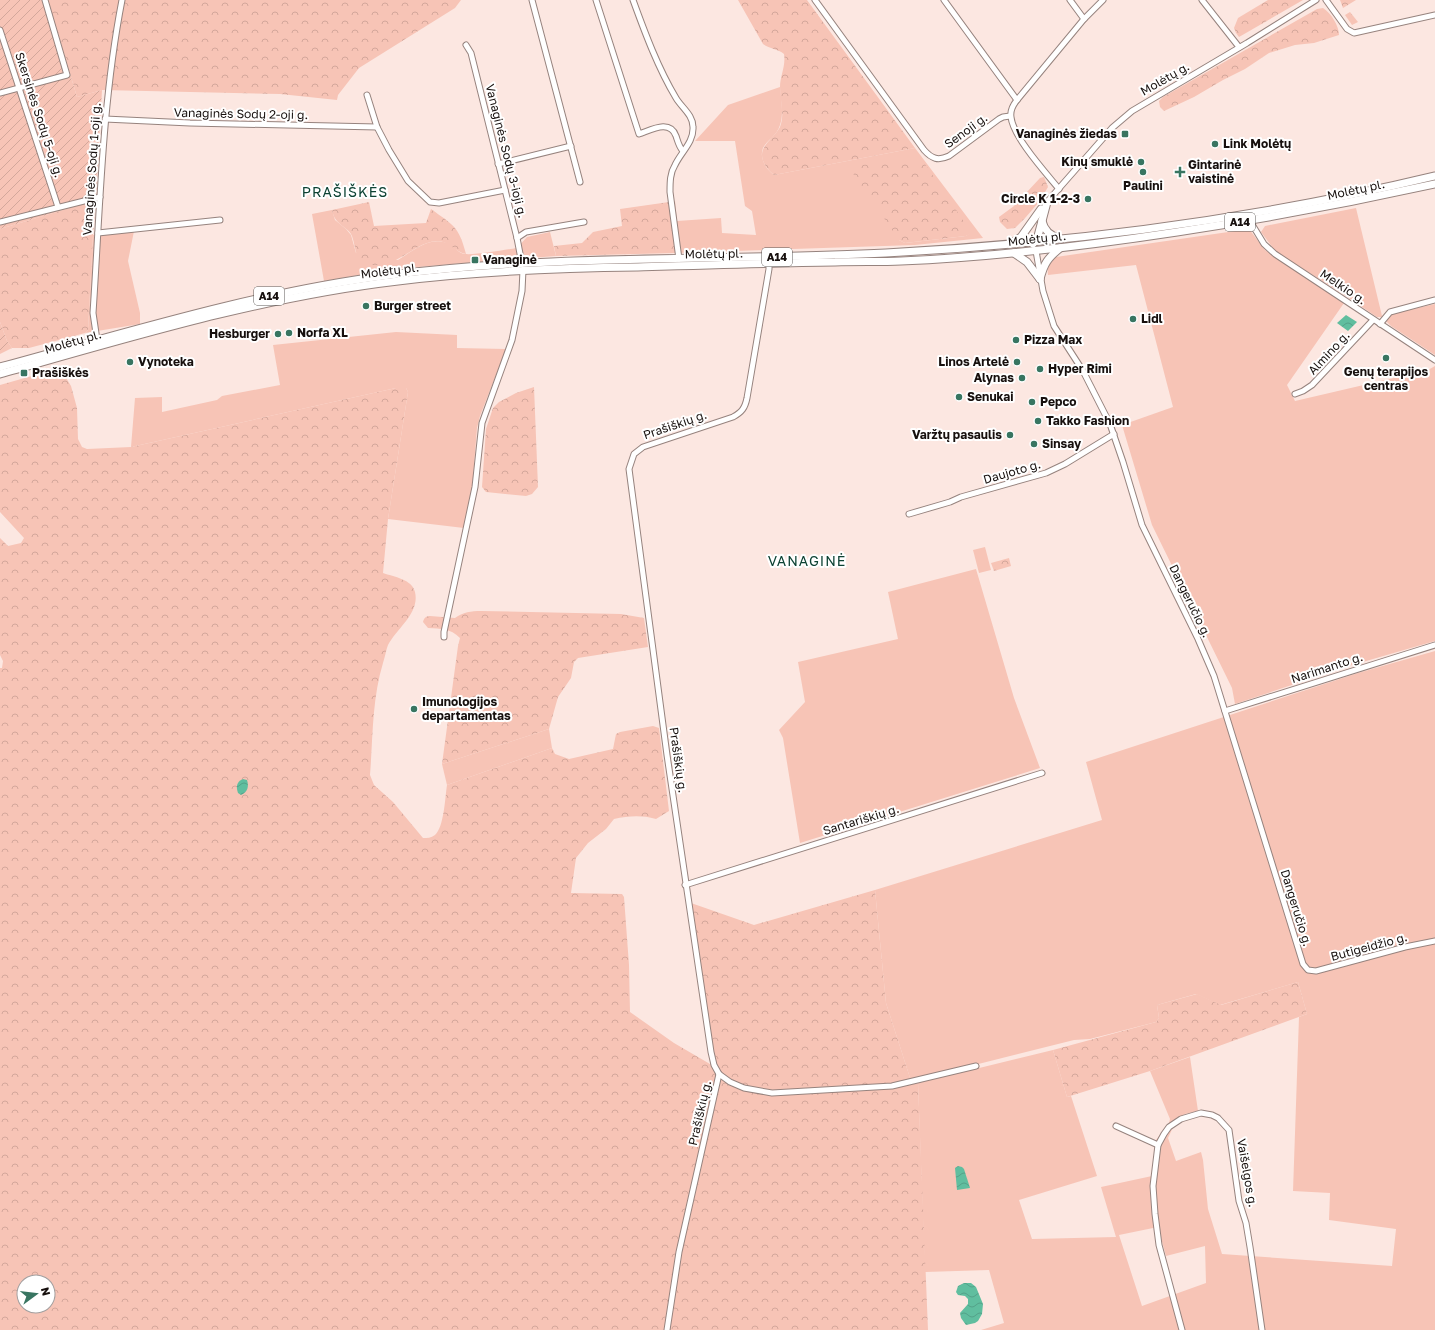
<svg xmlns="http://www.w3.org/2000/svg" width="1435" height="1330" font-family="'Golos Text',sans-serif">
	<defs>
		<pattern id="forest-crowns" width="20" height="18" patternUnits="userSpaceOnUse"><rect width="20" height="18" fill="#f7c4b6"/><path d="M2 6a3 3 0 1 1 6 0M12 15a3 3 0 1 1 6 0" fill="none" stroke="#d3a79b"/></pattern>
		<pattern id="garden-furrows" width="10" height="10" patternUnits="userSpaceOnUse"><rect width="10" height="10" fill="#f7c4b6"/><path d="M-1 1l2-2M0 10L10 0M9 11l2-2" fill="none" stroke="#d3a79b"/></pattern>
		<pattern id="water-waves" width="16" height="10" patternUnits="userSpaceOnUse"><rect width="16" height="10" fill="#60be9f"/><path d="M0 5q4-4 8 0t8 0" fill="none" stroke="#53a288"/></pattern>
	</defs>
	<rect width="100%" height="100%" fill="#fce7e1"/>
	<!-- grass -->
	<g fill="#f7c4b6" fill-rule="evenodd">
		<path d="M780 87C781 99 784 113 780 125 777 136 767 140 763 148 759 158 766 169 774 175L915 148 983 238 915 245 676 253 669 202 675 201 677 221 721 218 722 233 756 235 752 211 745 206 735 141H695L728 105ZM970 233 966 236 905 243 899 240Z"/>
		<path d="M1356 208 1382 316 1435 304V355L1391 326 1382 317H1377L1340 292 1276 252 1261 232 1265 226Z"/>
		<path d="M332 210 335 220 346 229 351 235 356 253 398 260C413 251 431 235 449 244 455 247 458 253 465 254 476 255 504 250 517 248L527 237 550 232 556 256 453 264 394 269 324 281 312 214Z"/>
		<path d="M1249 229 1265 250 1344 303 1287 385 1295 401 1428 370 1435 366V641L1349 666 1235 704 1232 688 1152 525 1122 425 1173 407 1136 265 1048 275C1047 266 1048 262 1056 257Z"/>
		<path d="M134 231 128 261 140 313V324L85 333 88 330 93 235Z"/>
		<path d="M396 332 457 335V348L506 349 480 416 477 428 472 490 464 528 388 519 408 392 406 388H396L131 447 135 398 162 397V412L217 400 222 396 280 385 273 345Z"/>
		<path d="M985 547 991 570 979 573 973 550Z"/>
		<path d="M976 569 1014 698 1040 768 800 843 783 738 779 730 805 702 798 662 898 639 888 592Z"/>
		<path d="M1435 651V1330H981L1004 1323 989 1270 925 1272 918 1083 1053 1050 1067 1097 1071 1096 1097 1176 1019 1200 1032 1239 1116 1237 1101 1187 1152 1176 1156 1140 1169 1123 1170 1119 1150 1071 1190 1057 1198 1111 1185 1114 1177 1119 1168 1138 1176 1161 1201 1152 1203 1160 1208 1209 1222 1254 1392 1266 1396 1229 1329 1220 1330 1193 1293 1191 1299 1017 1307 1014 1298 982 1220 1005 1196 994 1157 1005 1159 1018 1156 1022 1090 1039 1074 1040 911 1081 886 1003 875 890 1102 820 1086 762 1358 673ZM1158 1227 1166 1256 1205 1246 1206 1283 1142 1306 1119 1235Z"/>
		<path d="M549 729 552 748 447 785 442 764Z"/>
	</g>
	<!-- forest -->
	<g fill="url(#forest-crowns)" fill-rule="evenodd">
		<path d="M48 0H461L455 8 359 68 338 95 337 100 280 94 102 90 77 97Z"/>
		<path d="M738 0H807L915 148 774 175C768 170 762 163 762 155 762 144 775 137 780 127 785 114 780 101 780 87 780 76 786 66 784 54 778 49 770 49 763 44Z"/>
		<path d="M1268 0H1303L1239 37 1236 33 1234 28 1238 18Z"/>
		<path d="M1340 0H1356L1343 8Z"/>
		<path d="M1323 8C1331 13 1339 26 1339 35L1314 43 1295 45 1269 53 1245 69 1223 80 1194 97 1164 111 1160 107 1159 101 1163 97 1317 9Z"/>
		<path d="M1350 12 1358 22 1352 25 1345 15Z"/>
		<path d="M918 160 925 164 969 229 970 234 966 236 905 243 899 240 852 172 858 165Z"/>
		<path d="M1044 177 1048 187 1039 202 1026 217 1015 228 1007 229 1000 222 999 217 1014 206 1040 178Z"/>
		<path d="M96 200 93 235 88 330 85 333 29 348H12L7 341 0 322V229Z"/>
		<path d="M369 202 374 226 426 223 431 209C453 225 459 226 466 254 455 252 448 240 436 241 414 243 400 266 373 265 369 265 365 265 361 262 355 256 355 244 352 236 349 229 342 227 337 221 334 218 333 214 332 210Z"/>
		<path d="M669 202 676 253 556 256 554 246 582 243 593 232 622 226 620 209Z"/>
		<path d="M60 368 71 386 77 408 78 439 82 447 87 449 131 447 396 388H406L408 392 388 519 383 573C394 577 412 579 415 592 420 613 397 628 388 645 386 650 385 657 383 663 372 699 373 737 370 775L374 785 393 802 423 838C427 838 431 838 435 835 444 827 445 798 447 785L552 748 555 754 569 759 613 749 616 734 620 732 653 726 659 728 669 811 656 819C641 815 629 816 614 819L606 829 588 843 576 858 571 893 622 894 624 897 629 965 630 1012 674 1043 710 1064 715 1060 713 1053 691 903 754 925 875 890 886 1003 912 1084 918 1083 928 1330H0V668H2L3 661 0 655V538L8 546 21 543 24 538 0 512V385ZM24 1282H48V1306H24Z"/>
		<path d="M534 387 538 487 532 494 526 496 486 492 482 487 486 429 493 408 499 402 516 393Z"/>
		<path d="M1009 558 1011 566 994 571 991 563Z"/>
		<path d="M481 611 621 614 644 618 648 647 578 658 574 662 571 678 558 697 549 729 442 764 458 646 460 638C450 628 441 629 428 628L423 622C424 618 426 616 430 616L455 618C463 612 471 611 481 611Z"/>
		<path d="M1298 982 1307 1014 1150 1071 1067 1097 1053 1050 1156 1022 1159 1018 1157 1005 1197 994 1221 1005Z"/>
	</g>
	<!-- garden -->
	<g fill="url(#garden-furrows)">
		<path d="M0 0H48L77 97 102 90 96 200 0 229Z"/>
		<path d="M0 322 7 341 12 348 0 354Z"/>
	</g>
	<!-- water -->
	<g fill="url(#water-waves)">
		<path d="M1346 315 1357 322 1348 331 1337 323Z"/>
		<path d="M243 779 247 780C249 786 248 792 241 795L238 793C236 787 236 782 243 779Z"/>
		<path d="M958 1166 962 1167 964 1169 970 1188 957 1190 955 1168Z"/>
		<path d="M964 1283H971L976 1287 983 1304 982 1314 978 1321 975 1323 966 1325 961 1318 960 1313 968 1304V1299L965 1296 958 1295 956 1292 958 1286Z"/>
	</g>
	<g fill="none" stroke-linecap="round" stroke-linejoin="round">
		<!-- minor casing -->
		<g stroke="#96837e" stroke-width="7">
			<g id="minor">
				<path d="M532 0 580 182"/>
				<path d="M596 0 639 134C651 130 670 119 676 136 678 142 679 147 683 151"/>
				<path d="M633 0C645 33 658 68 676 98 682 108 693 115 693 127 694 142 681 152 675 165 670 173 670 182 670 192L679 259"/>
				<path d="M815 0 924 150C932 159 938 161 949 156L999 119 1003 117 1010 116"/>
				<path d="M944 0 1017 100"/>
				<path d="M1070 0 1084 19"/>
				<path d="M1202 0 1239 47"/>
				<path d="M1326 0 1347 29 1354 33 1435 15"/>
				<path d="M0 30 58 207"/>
				<path d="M466 45 471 53 517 238 522 264"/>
				<path d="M0 93 67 75 45 0"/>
				<path d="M367 95 377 127 389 150 408 181 430 202 439 203 505 190"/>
				<path d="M105 119 190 123 377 127"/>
				<path d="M498 164 571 146"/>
				<path d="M1059 189C1046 173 1013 137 1011 117 1010 111 1013 105 1017 100L1084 19 1103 0"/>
				<path d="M1047 202 1112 128 1132 111 1247 43 1316 0"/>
				<path d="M1250 221 1264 244 1275 254 1435 360"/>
				<path d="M0 222 100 197"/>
				<path d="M98 233 220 220"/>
				<path d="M517 238 526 232 584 222"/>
				<path d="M1036 251 1043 291 1054 326 1083 371 1110 424 1123 462 1142 525 1198 639 1214 676 1303 964 1308 970 1316 971 1405 947 1435 941"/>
				<path d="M769 263V269L747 398C745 408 742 412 733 417L643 447 634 454 629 469 667 755 711 1052 714 1065 719 1074 730 1082 744 1088 772 1093 892 1086 976 1066"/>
				<path d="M1380 324 1390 312 1435 300"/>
				<path d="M97 340 93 313C100 209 102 103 122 0"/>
				<path d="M1295 394 1303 391 1312 385 1373 320"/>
				<path d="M909 514 950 502 961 497 1046 473 1065 464 1114 434"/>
				<path d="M444 637V632L475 487 482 423 512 340 522 291 523 270"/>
				<path d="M1225 711 1435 645"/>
				<path d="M685 885 1042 773"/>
				<path d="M1116 1126 1158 1145"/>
				<path d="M667 1330 679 1252 719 1074"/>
				<path d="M1182 1330 1159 1245 1155 1214 1153 1186 1158 1145 1164 1134 1169 1127 1181 1119 1201 1113 1212 1115 1218 1118 1229 1130 1239 1201 1246 1223 1250 1247 1262 1330"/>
			</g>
		</g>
		<!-- highway casing -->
		<g stroke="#96837e" stroke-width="9">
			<g id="highway">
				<path d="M1042 221C1044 230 1051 236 1059 238"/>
				<path d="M1013 242 1021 237 1041 209"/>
				<path d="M1033 244 1038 236 1047 202"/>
				<path d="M1014 253 1027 262 1040 279"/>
				<path d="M1040 279C1044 263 1048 258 1060 248"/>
				<path d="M0 367C129 332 257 292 390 275 555 254 721 261 886 253 1070 243 1256 219 1435 176"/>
				<path d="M0 374C131 337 262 297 398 281 478 271 558 268 638 267 704 265 769 263 835 262 857 261 879 262 901 261 993 257 1085 246 1177 232 1263 219 1349 203 1435 184"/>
			</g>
		</g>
		<!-- minor -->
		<use href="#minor" stroke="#fff" stroke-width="5"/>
		<!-- highway -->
		<use href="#highway" stroke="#fff" stroke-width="7"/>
	</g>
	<!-- markers -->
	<g fill="#387561" stroke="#fff" stroke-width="1.5">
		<rect x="1121" y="130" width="8" height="8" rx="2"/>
		<circle cx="1215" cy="144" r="4"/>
		<circle cx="1141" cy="162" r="4"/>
		<circle cx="1143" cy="172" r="4"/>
		<path d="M1178 166h4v4h4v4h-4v4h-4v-4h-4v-4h4z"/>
		<circle cx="1088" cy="199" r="4"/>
		<rect x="471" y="256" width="8" height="8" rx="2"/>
		<circle cx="366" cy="306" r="4"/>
		<circle cx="1133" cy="319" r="4"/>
		<circle cx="289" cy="333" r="4"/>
		<circle cx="278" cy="334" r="4"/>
		<circle cx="1016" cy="340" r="4"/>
		<circle cx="1386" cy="358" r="4"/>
		<circle cx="130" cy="362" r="4"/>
		<circle cx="1017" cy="362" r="4"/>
		<circle cx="1040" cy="369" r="4"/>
		<rect x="20" y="369" width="8" height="8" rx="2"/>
		<circle cx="1022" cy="378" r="4"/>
		<circle cx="959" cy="397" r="4"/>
		<circle cx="1032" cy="402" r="4"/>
		<circle cx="1038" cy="421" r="4"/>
		<circle cx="1010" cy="435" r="4"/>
		<circle cx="1034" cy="444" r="4"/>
		<circle cx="414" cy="709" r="4"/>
	</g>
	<g text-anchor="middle" stroke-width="4" stroke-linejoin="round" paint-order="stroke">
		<!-- shield labels -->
		<g fill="#fff" stroke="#5d5856" stroke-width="1">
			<rect x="1225" y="213" width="30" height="18" rx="3"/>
			<rect x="762" y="248" width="30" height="18" rx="3"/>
			<rect x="254" y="287" width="30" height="18" rx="3"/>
		</g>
		<g font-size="11" font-weight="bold" fill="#17100e">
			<text x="1240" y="226">A14</text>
			<text x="777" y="261">A14</text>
			<text x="269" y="300">A14</text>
		</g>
		<!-- street labels -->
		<g font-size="12" fill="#17100e" stroke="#fff">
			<text transform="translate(1165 79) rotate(-30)" y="4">Molėtų g.</text>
			<text transform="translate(241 114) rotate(1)" y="4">Vanaginės Sodų 2-oji g.</text>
			<text transform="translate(39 115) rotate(72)" y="4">Skersinės Sodų 5-oji g.</text>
			<text transform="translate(966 131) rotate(-36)" y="4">Senoji g.</text>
			<text transform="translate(506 151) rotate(76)" y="4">Vanaginės Sodų 3-ioji g.</text>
			<text transform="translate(92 169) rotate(-86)" y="4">Vanaginės Sodų 1-oji g.</text>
			<text transform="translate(1356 190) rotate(-12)" y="4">Molėtų pl.</text>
			<text transform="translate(1037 239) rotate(-6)" y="4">Molėtų pl.</text>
			<text transform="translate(714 254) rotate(-1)" y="4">Molėtų pl.</text>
			<text transform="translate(390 271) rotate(-7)" y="4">Molėtų pl.</text>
			<text transform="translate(1343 287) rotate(34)" y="4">Melkio g.</text>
			<text transform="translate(73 342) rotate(-16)" y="4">Molėtų pl.</text>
			<text transform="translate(1329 353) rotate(-47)" y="4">Almino g.</text>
			<text transform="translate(675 425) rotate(-19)" y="4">Prašiškių g.</text>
			<text transform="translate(1012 472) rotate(-16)" y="4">Daujoto g.</text>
			<text transform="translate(1190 601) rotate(64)" y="4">Dangeručio g.</text>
			<text transform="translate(1327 668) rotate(-18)" y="4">Narimanto g.</text>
			<text transform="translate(678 760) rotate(82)" y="4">Prašiškių g.</text>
			<text transform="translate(861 820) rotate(-17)" y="4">Santariškių g.</text>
			<text transform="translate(1296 908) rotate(73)" y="4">Dangeručio g.</text>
			<text transform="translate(1369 947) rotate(-15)" y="4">Butigeidžio g.</text>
			<text transform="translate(700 1113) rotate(-77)" y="4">Prašiškių g.</text>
			<text transform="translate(1247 1173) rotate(80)" y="4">Vaišelgos g.</text>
		</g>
		<!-- poi labels -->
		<g font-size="12" font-weight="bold" fill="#17100e" stroke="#fff" text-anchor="start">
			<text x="1117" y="138" text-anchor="end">Vanaginės žiedas</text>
			<text x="1223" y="148">Link Molėtų</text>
			<text x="1133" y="166" text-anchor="end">Kinų smuklė</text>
			<text x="1188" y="169">Gintarinė<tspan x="1188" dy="14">vaistinė</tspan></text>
			<text x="1143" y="190" text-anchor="middle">Paulini</text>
			<text x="1080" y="203" text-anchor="end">Circle K 1-2-3</text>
			<text x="483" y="264">Vanaginė</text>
			<text x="374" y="310">Burger street</text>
			<text x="1141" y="323">Lidl</text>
			<text x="297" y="337">Norfa XL</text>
			<text x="270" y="338" text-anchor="end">Hesburger</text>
			<text x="1024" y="344">Pizza Max</text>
			<text x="138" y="366">Vynoteka</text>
			<text x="1009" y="366" text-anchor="end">Linos Artelė</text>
			<text x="1048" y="373">Hyper Rimi</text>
			<text x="1386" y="376" text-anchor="middle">Genų terapijos<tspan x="1386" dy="14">centras</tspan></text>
			<text x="32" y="377">Prašiškės</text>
			<text x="1014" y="382" text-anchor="end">Alynas</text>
			<text x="967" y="401">Senukai</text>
			<text x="1040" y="406">Pepco</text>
			<text x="1046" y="425">Takko Fashion</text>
			<text x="1002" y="439" text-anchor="end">Varžtų pasaulis</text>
			<text x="1042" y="448">Sinsay</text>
			<text x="422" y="706">Imunologijos<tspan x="422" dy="14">departamentas</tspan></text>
		</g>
		<!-- quarter labels -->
		<g font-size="14" letter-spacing="1" fill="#0d4233" stroke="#fff">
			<text x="345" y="197">PRAŠIŠKĖS</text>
			<text x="807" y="566">VANAGINĖ</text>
		</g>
	</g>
	<!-- north arrow -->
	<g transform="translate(36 1294) rotate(75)"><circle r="19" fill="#ffffff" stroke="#a29f9f"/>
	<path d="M0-3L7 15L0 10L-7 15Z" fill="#387561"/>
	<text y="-6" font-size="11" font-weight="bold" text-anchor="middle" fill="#17100e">N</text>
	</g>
</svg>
